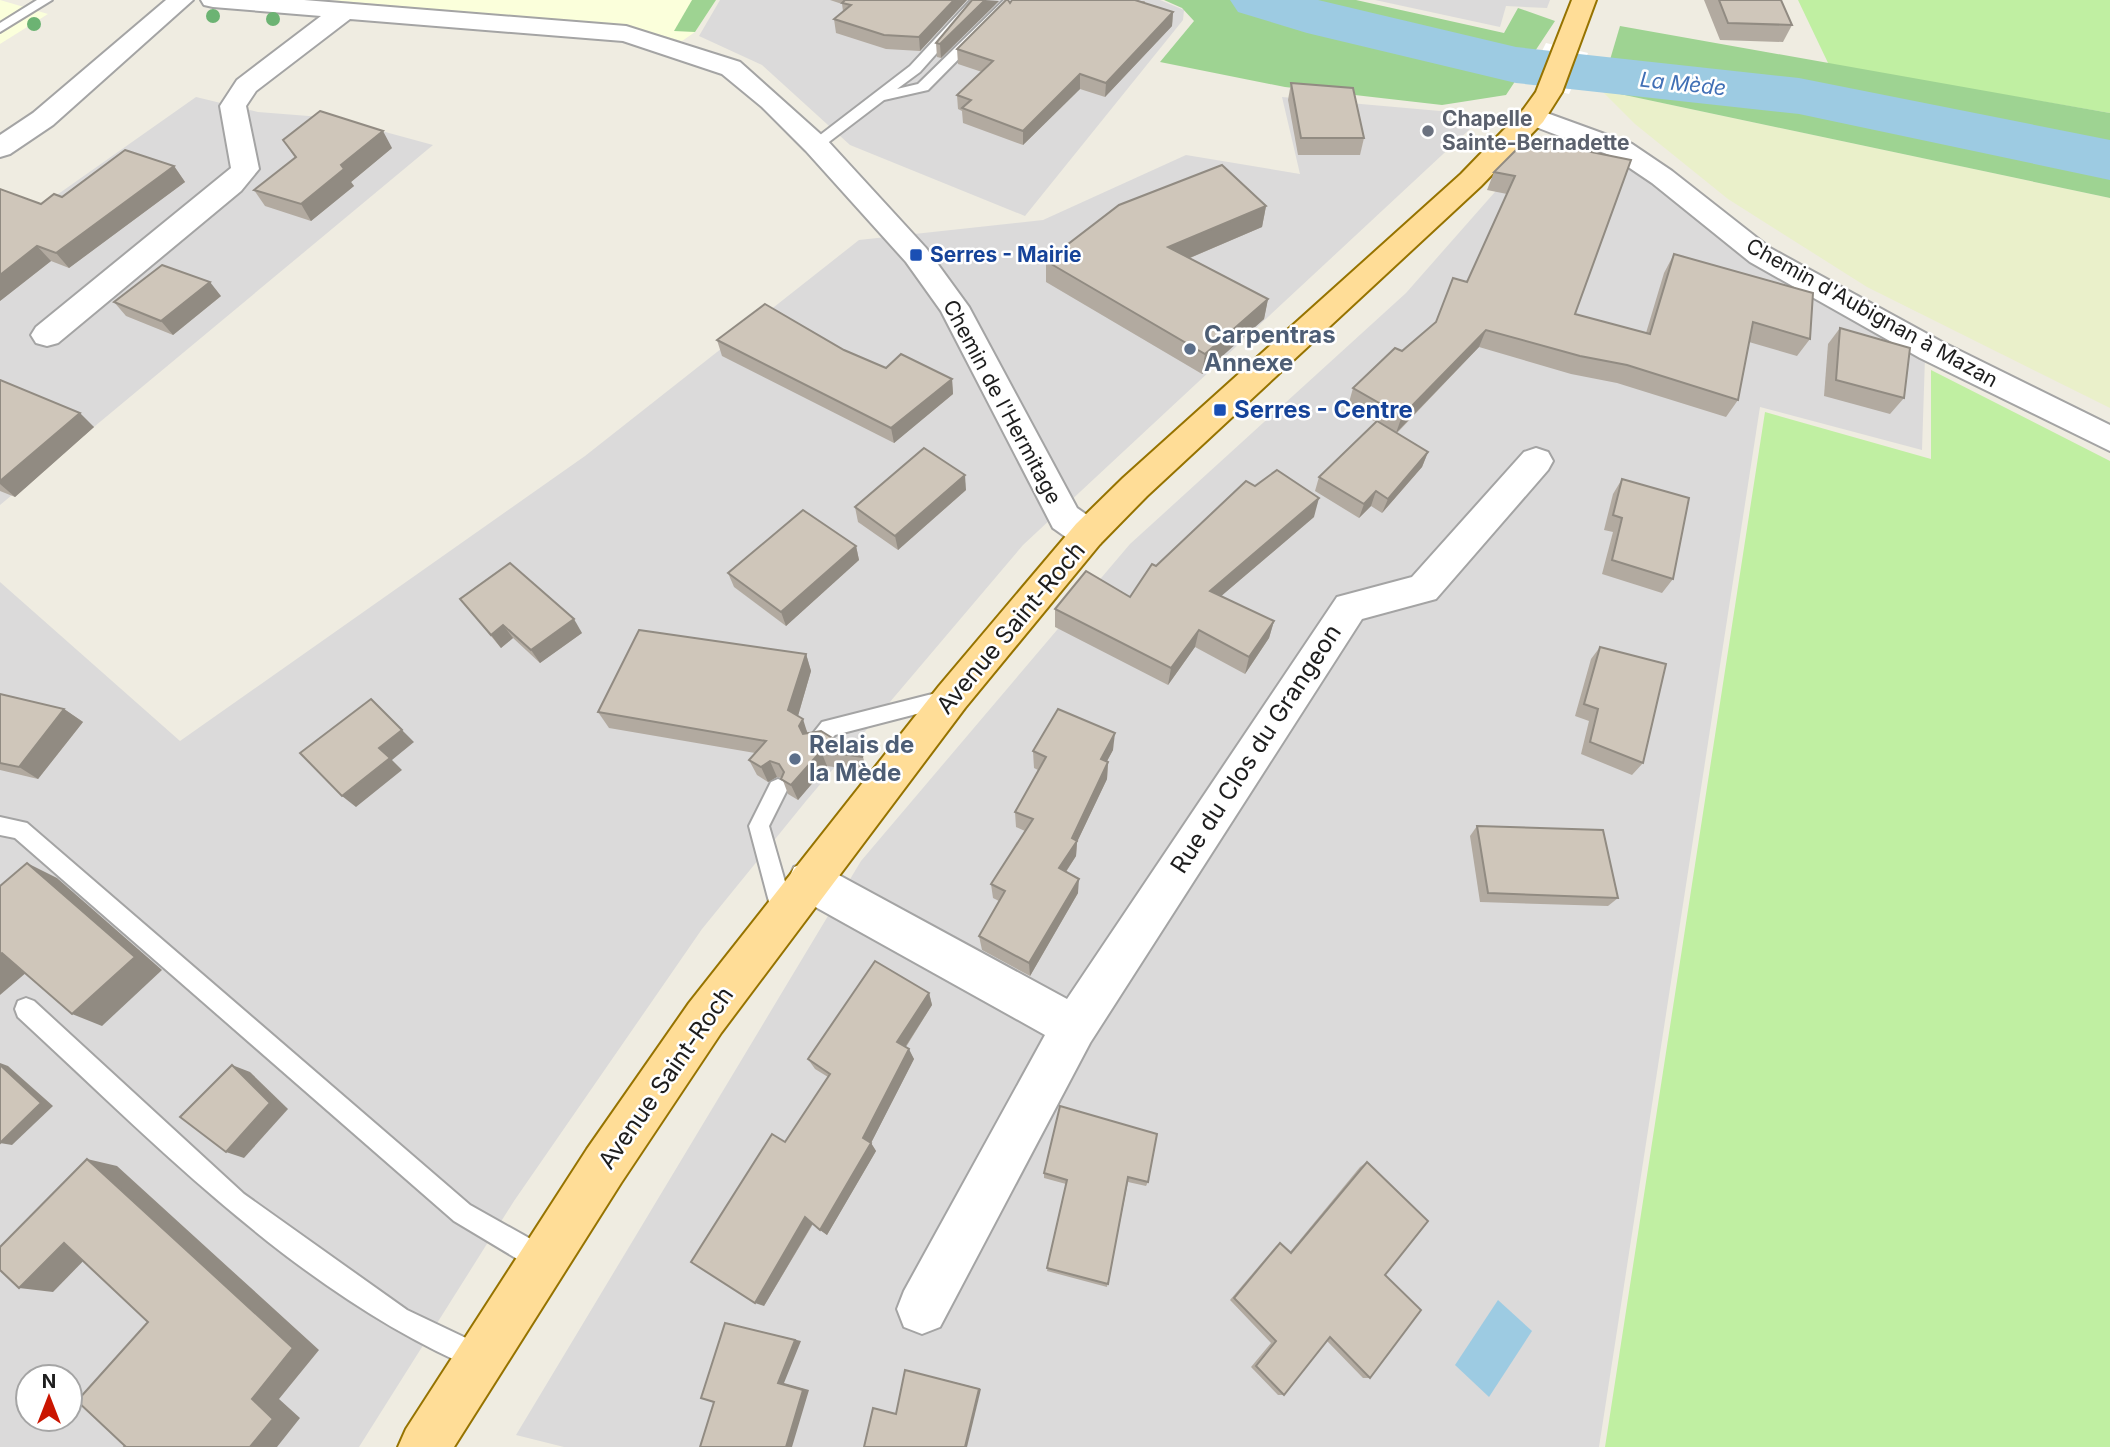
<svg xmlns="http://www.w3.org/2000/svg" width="2110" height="1447" font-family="Inter,sans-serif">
	<rect width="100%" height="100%" fill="#efece1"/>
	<!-- residential -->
	<g fill="#dbdada" fill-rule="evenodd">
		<path d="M720 0H1160L1184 10 1183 20 1025 216 850 145 762 65 699 36Z"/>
		<path d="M1375 0H1550L1547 8 1506 6 1500 27Z"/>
		<path d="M196 97 258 112 334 118 433 145 0 505V235Z"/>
		<path d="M1282 97 1485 115 1023 545 806 801 702 929 514 1201 359 1447H0V582L180 741 585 456 859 240 1043 220 1186 155 1300 174ZM28 1377H70V1419H28Z"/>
		<path d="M1531 151 1614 155 1764 270 1925 357 1922 450 1760 407 1599 1447H564L516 1435 861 861 1130 544 1406 293Z"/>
	</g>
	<!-- education -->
	<g fill="#fbffdb">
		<path d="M0 0 48 14 0 44Z"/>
		<path d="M331 0H716L695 32 682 41 628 26Z"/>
	</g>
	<!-- farmland -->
	<path fill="#eaf0ca" d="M1601 90 2110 198V408L1867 287 1728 199 1635 124Z"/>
	<!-- grass -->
	<g fill="#c0efa2">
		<path d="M1798 0H2110V113L1829 65Z"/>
		<path d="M1931 370 2110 461V1447H1605L1765 412 1931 459Z"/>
	</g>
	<!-- forest -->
	<g fill="#9ed392">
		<path d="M692 0H716L695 32 674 31Z"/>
		<path d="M1164 0H1356L1504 33 1518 8 1555 21 1506 95 1442 105 1285 87 1160 62 1194 21 1182 8Z"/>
		<path d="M1620 26 2110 113V198L1601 90Z"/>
	</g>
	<!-- water -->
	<path fill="#9dcbe2" d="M1498 1300 1532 1331 1489 1397 1455 1365Z"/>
	<!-- pier -->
	<path fill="#fff" d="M1546 43 1588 53 1569 94 1526 83Z"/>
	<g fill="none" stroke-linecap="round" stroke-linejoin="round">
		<!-- river -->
		<path fill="#9dcbe2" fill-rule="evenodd" d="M1230 0H1318L1516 47 1799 78 2110 140V180L1799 114 1516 83 1307 33 1238 12Z"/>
		<!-- service casing -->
		<g stroke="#a4a4a4" stroke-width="4">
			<g id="service">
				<path d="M37 0H52L0 32V23Z"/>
				<path d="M971 0H984L920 72 897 89 918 84 1004 0H1017L928 90 884 100 821 148H811V142L910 66Z"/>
				<path d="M948 690 955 692 958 698 955 704 835 735C827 743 822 751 810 747L807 741 822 722Z"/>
				<path d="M778 779 785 782 788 788 769 826 794 913 790 920 783 923 776 920 772 913 749 826 771 782Z"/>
				<path d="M0 817 27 823 470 1205 552 1251 555 1260 552 1269 543 1272 534 1269 454 1221 15 838 0 835Z"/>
				<path d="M26 998 34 1001 244 1194 407 1310 489 1349 493 1358 489 1367 480 1371C302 1297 158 1146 18 1017L15 1009 18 1001Z"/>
			</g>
		</g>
		<!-- minor casing -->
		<g stroke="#a4a4a4" stroke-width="4">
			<g id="minor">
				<path d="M166 0H193L53 125 10 154 0 157V135L33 113Z"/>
				<path d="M201 0H304L626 26 740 62 826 139 926 248 969 307 1077 508 1100 524 1105 534 1100 544C1080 550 1069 539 1053 528L941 311 906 262 806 151 762 107 722 74 623 41 350 19 256 91 246 106 259 169 241 191 58 343 47 346 36 343 31 335 36 327 231 168 220 106 237 80 321 16 213 7 204 5Z"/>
				<path d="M1533 108 1632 144 1672 171 1770 248 1942 342 2110 425V451L1920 358 1750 262 1652 183 1612 156 1523 122 1520 116 1523 110Z"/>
				<path d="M1536 448 1548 452 1553 461 1548 470 1436 599 1362 619 1090 1043 940 1327 922 1334 904 1327 897 1309 904 1291 1045 1035 794 895 788 881 794 867 809 862 824 867 1067 999 1337 597 1412 577 1524 452Z"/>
			</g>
		</g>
		<!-- primary casing -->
		<g stroke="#967300" stroke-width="4">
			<path id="primary" d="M1572 0H1596L1562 92 1543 122 1481 186 1147 496 1100 544 965 708 721 1033 621 1183 454 1447H398L406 1429 587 1149 689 1003 939 686 1076 524 1123 478 1461 174 1523 110 1536 92Z"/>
		</g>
		<!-- service -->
		<use href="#service" fill="#fff" fill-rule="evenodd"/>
		<!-- minor -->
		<use href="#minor" fill="#fff" fill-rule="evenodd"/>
		<!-- primary -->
		<use href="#primary" fill="#ffdd97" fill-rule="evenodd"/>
	</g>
	<!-- trees -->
	<g fill="#6cb373">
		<circle cx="213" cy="16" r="7"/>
		<circle cx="273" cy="19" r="7"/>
		<circle cx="34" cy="24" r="7"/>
	</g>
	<!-- wall -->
	<g fill="#b2aaa0">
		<path d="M830 0H967L920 51 886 49 836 33 834 19 843 11 842 4Z"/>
		<path d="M1704 0H1781L1792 25 1783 42 1720 40Z"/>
		<path d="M999 1 941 58 937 57 936 43Z"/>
		<path d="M1145 1 1144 3 1173 12 1172 26 1105 97 1080 89 1023 145 963 123 962 111 958 109 957 95 982 72 958 64 957 49 1010 3Z"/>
		<path d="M1291 83 1364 138 1360 155H1298L1288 100Z"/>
		<path d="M1527 139 1575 314 1646 333 1664 273 1674 254 1810 339 1797 356 1749 342 1738 400 1726 417 1617 383 1571 374 1479 347 1397 433 1428 452 1422 467 1382 513 1371 506 1359 518 1315 491 1319 477 1376 422 1348 406 1353 388 1402 351 1436 322 1467 282 1507 194 1487 190 1494 172Z"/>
		<path d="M283 140 392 148 351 182 354 186 311 221 265 206 254 190 295 158Z"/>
		<path d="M174 166 185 182 69 268 51 261 0 301 41 204Z"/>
		<path d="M1266 206 1262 227 1190 258 1268 299 1264 319 1202 374 1046 282V261Z"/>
		<path d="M221 296 173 335 126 316 114 302Z"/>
		<path d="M1840 328 1904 398 1890 414 1824 396 1828 344Z"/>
		<path d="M717 340 844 350 886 368 952 379 953 394 894 443 722 356Z"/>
		<path d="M0 380 94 427 15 497 0 491Z"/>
		<path d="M1622 479 1673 579 1662 593 1602 574 1613 532 1604 530 1613 494Z"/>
		<path d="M966 490 898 550 858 522 855 507Z"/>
		<path d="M1314 517 1221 596 1274 621 1269 638 1245 674 1195 647 1168 685 1055 627V609L1130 597 1156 566Z"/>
		<path d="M856 546 859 560 786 626 734 587 728 573Z"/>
		<path d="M460 599 582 633 540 663 513 638 501 648Z"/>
		<path d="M1600 647 1643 763 1632 775 1581 754 1589 721 1575 716 1591 659Z"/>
		<path d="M806 654 811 671 798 716 808 733 863 757 867 772 827 766 798 800 788 794 782 778 777 777 768 782 757 775 749 760 755 753 609 728 598 712Z"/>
		<path d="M0 694 64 709 83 722 38 779 0 770Z"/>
		<path d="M1113 750 1107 761 1108 762 1107 779 1077 842 1076 856 1066 872 1078 893 1030 976 982 950 979 936 999 901 993 898 991 884 1025 831 1016 827 1015 812 1038 770 1034 768 1033 751Z"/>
		<path d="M1477 826 1618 898 1608 906 1480 902 1470 836Z"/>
		<path d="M929 993 932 1005 906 1047 914 1059 871 1143 876 1151 827 1235 813 1224 764 1306 785 1142 828 1077 815 1069 808 1059Z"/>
		<path d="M1060 1106 1148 1182 1146 1186 1128 1182 1107 1287 1047 1271 1066 1184 1044 1178V1173Z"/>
		<path d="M1367 1162 1385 1275 1370 1378H1363L1327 1341 1284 1395H1278L1251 1367 1271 1343 1230 1300 1276 1246 1280 1243 1290 1252 1360 1167Z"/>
	</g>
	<!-- shaded-wall -->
	<g fill="#918b82">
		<path d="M954 0H967L920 51 919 37Z"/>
		<path d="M985 0 999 1 941 58 940 44Z"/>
		<path d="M1173 12 1172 26 1105 97 1106 83Z"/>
		<path d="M1080 74V89L1023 145V131Z"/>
		<path d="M383 131 392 148 351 182 354 186 311 221 301 204 341 165Z"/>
		<path d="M174 166 185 182 69 268 56 253Z"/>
		<path d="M1266 206 1262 227 1166 268 1168 247Z"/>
		<path d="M37 246 51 261 0 301V275Z"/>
		<path d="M210 282 221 296 173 335 161 321Z"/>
		<path d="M1268 299 1264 319 1202 374 1205 354Z"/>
		<path d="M1486 330 1479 347 1396 433 1402 416Z"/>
		<path d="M952 379 953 394 894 443 891 428Z"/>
		<path d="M80 413 94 427 15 497 0 484V481Z"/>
		<path d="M1428 452 1422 467 1382 513 1388 499Z"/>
		<path d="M965 475 966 490 898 550 895 536Z"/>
		<path d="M1376 491 1371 506 1359 518 1364 504Z"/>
		<path d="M1319 498 1314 517 1206 609 1210 591Z"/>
		<path d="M856 546 859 560 786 626 781 612Z"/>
		<path d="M574 619 582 633 540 663 531 650Z"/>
		<path d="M1274 621 1269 638 1245 674 1249 657Z"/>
		<path d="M503 625 513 638 501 648 491 635Z"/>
		<path d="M1199 630 1195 647 1168 685 1171 668Z"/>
		<path d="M806 654 811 671 795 726 788 710Z"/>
		<path d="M64 709 83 722 38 779 19 767Z"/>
		<path d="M803 719 808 735 805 742 799 726Z"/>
		<path d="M402 730 414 742 392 760 402 770 356 807 342 796 379 748Z"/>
		<path d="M1115 733 1113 750 1099 776 1101 759Z"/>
		<path d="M821 751 827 766 798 800 791 785Z"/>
		<path d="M770 761 777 777 768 782 761 767Z"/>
		<path d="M1108 762 1107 779 1077 842 1076 856 1059 882V868Z"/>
		<path d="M27 863 57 878 162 970 102 1026 72 1014Z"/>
		<path d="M1079 879 1078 893 1030 976 1029 963Z"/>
		<path d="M2 953 34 966 0 995V955Z"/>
		<path d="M929 993 932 1005 902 1052 897 1042Z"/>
		<path d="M909 1049 914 1059 871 1143 876 1151 827 1235 820 1230 863 1138Z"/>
		<path d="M0 1063 8 1066 53 1106 12 1145 0 1143Z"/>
		<path d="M232 1065 250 1072 288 1109 244 1158 226 1152Z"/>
		<path d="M87 1159 117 1166 319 1350 279 1399 300 1418 277 1447H250Z"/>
		<path d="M805 1217 813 1223 764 1306 755 1303Z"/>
		<path d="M64 1243 96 1248 53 1292 19 1288Z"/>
		<path d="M725 1323 801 1341 784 1383 809 1390 792 1447H786L778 1383Z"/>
		<path d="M909 1371 981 1389 967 1447H965Z"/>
	</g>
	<!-- building -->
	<g fill="#cfc6ba" stroke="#918b82" stroke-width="2">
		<path d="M845 0H954L919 37 884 35 834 19 851 5 842 3Z"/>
		<path d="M972 0H985L940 44 936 43Z"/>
		<path d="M1006 0H1008L1010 3 1012 0H1135L1173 12 1106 83 1080 74 1023 131 962 108 971 100 957 95 993 61 957 49Z"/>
		<path d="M1719 0H1781L1792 25 1728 23Z"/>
		<path d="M1291 83 1353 88 1364 138H1301Z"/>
		<path d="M320 111 383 131 341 165 344 169 301 204 254 190 296 157 283 140Z"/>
		<path d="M1527 139 1631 160 1575 314 1650 334 1674 254 1813 293 1810 339 1753 322 1738 400 1627 365 1580 356 1486 330 1402 416 1353 388 1395 348 1402 351 1436 322 1453 278 1467 282 1515 176 1494 172Z"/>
		<path d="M125 150 174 166 56 253 37 246 0 275V189L41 204 54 194 62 197Z"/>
		<path d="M1222 165 1266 206 1168 247 1268 299 1205 354 1046 261 1119 205Z"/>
		<path d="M162 265 210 282 161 321 114 302Z"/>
		<path d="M765 304 844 350 886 368 901 354 952 379 891 428 717 340Z"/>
		<path d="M1840 328 1910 348 1904 398 1836 380Z"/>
		<path d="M0 380 80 413 0 481Z"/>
		<path d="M1377 421 1428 452 1388 499 1376 491 1364 504 1319 477Z"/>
		<path d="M924 448 965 475 895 536 855 507Z"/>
		<path d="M1277 470 1319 498 1210 591 1274 621 1249 657 1199 630 1171 668 1055 609 1086 571 1130 597 1152 564 1156 566 1246 481 1255 486Z"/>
		<path d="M1622 479 1689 498 1673 579 1612 560 1622 518 1613 515Z"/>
		<path d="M803 510 856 546 781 612 728 573Z"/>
		<path d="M510 563 574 619 531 650 503 625 491 635 460 599Z"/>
		<path d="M639 630 806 654 788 710 803 719 799 726 803 734 821 731 863 757 821 751 791 785 781 779 784 772 779 764 770 761 761 767 749 760 766 741 598 712Z"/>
		<path d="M1600 647 1666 664 1643 763 1590 742 1598 709 1584 704Z"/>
		<path d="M0 694 64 709 19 767 0 763Z"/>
		<path d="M371 699 402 730 379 748 390 758 342 796 300 753Z"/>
		<path d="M1058 709 1115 733 1101 759 1108 762 1072 838 1077 841 1059 868 1079 879 1029 963 979 936 1005 891 991 884 1033 819 1015 812 1046 757 1033 751Z"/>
		<path d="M1477 826 1603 830 1618 898 1488 893Z"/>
		<path d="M27 863 135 957 72 1014 2 953 0 955V886Z"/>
		<path d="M875 961 929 993 897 1042 909 1049 863 1138 871 1143 820 1230 805 1217 755 1303 691 1262 772 1134 785 1142 830 1074 808 1059Z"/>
		<path d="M0 1065 41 1103 0 1143Z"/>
		<path d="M232 1065 270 1103 226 1152 180 1117Z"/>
		<path d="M1060 1106 1157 1134 1148 1182 1128 1177 1108 1284 1047 1268 1067 1180 1044 1173Z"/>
		<path d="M87 1159 293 1348 252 1399 273 1419 250 1447H124L125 1446 77 1401 148 1322 64 1243 19 1288 0 1270V1247Z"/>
		<path d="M1367 1162 1428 1221 1385 1275 1421 1310 1370 1378 1330 1337 1284 1395 1256 1366 1276 1341 1234 1298 1280 1243 1291 1253Z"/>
		<path d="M725 1323 795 1340 778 1383 803 1390 786 1447H700L714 1402 701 1398Z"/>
		<path d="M905 1370 979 1389 965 1447H864L873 1408 896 1414Z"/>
	</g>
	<!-- markers -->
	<circle fill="#6b7280" stroke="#fff" stroke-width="2.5" cx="1428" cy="131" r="7"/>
	<g fill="#1a4fb4" stroke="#fff" stroke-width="2.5">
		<rect x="909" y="248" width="14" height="14" rx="3.5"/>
		<rect x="1213" y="403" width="14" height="14" rx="3.5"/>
	</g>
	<g fill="#5c6f8a" stroke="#fff" stroke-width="2.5">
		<circle cx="1190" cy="349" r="7"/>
		<circle cx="795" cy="759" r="7"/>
	</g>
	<g text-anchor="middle" stroke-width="5" stroke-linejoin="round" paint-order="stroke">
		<!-- far-water labels -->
		<g font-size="21" font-style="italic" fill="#406fb5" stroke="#fff">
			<text transform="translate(1683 84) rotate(6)" y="7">La Mède</text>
		</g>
		<!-- far-worship labels -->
		<g font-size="21" font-weight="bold" fill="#5b616d" stroke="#fff" text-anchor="start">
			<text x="1442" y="126">Chapelle<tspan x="1442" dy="24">Sainte-Bernadette</tspan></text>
		</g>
		<!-- far-transit labels -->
		<g font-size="21" font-weight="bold" fill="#164399" stroke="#fff" text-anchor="start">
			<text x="930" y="262">Serres - Mairie</text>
		</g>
		<!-- far-street labels -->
		<g font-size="21" fill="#1d1d1d" stroke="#fff">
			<text transform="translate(1872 313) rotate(29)" y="7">Chemin d'Aubignan à Mazan</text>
			<text transform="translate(1002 402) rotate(62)" y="7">Chemin de l'Hermitage</text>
		</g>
		<!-- service labels -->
		<g font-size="24" font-weight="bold" fill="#4e5e75" stroke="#fff" text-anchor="start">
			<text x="1204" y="343">Carpentras<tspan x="1204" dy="28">Annexe</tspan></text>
			<text x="809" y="753">Relais de<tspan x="809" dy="28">la Mède</tspan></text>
		</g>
		<!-- transit labels -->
		<g font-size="24" font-weight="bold" fill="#164399" stroke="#fff" text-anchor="start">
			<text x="1234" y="418">Serres - Centre</text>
		</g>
		<!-- street labels -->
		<g font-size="24" fill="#1d1d1d" stroke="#fff">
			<text transform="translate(1011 628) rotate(-50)" y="8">Avenue Saint-Roch</text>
			<text transform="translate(1256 749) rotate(-57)" y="8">Rue du Clos du Grangeon</text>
			<text transform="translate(666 1078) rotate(-55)" y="8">Avenue Saint-Roch</text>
		</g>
	</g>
	<!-- north arrow -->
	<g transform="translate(49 1398)"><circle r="33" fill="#ffffff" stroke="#a5a5a5" stroke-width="2"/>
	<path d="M0-5L12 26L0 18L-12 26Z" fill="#ca1500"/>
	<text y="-10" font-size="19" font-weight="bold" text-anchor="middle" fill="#1d1d1d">N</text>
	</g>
</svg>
